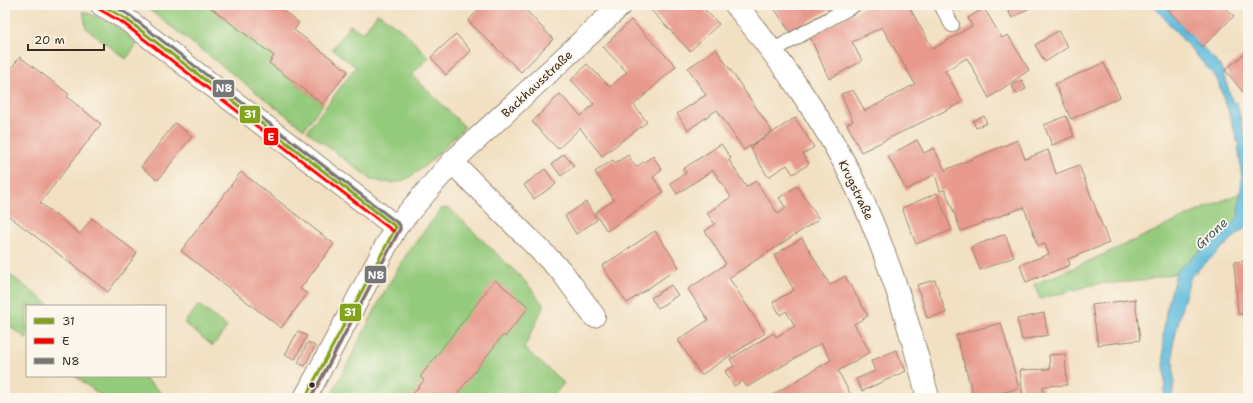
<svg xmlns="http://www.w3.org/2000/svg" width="1253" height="403" font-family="'Shantell Sans',sans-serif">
	<rect width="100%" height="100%" fill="#fbf7ec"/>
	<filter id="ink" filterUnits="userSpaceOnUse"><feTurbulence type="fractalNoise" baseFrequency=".025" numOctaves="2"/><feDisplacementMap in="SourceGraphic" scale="8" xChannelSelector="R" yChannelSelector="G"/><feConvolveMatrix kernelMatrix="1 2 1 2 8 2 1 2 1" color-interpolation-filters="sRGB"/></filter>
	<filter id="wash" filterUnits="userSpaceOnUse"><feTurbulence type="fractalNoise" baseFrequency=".012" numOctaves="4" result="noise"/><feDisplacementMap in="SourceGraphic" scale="16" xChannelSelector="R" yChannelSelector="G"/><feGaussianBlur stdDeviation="0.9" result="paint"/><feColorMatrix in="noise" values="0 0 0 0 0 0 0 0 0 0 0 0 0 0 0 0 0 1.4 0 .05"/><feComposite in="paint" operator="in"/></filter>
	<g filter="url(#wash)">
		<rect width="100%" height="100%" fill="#f2e0c2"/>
		<!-- green -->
		<g fill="#94ca7b" stroke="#687a4c">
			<path d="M143 5H207L274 56 269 63 323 104 304 129Z"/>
			<path d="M83 11 110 22 138 43 126 59 86 28Z"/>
			<path d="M378 13 404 32 429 57 412 75 465 127C449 142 419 177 398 182 389 184 380 182 371 179L307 131 356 67 332 49 350 25 363 33Z"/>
			<path d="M1248 190V226L1240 232 1192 274 1176 273 1142 281 1096 284 1040 299 1034 284 1076 267 1209 206Z"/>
			<path d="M449 208 526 282 544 306 524 348 564 383 552 398H330L383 294 406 255 441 209Z"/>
			<path d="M5 271 51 306H27V339L5 323Z"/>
			<path d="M199 305 227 327 213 346 184 323Z"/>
			<path d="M75 376H141L168 398H104Z"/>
		</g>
		<!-- water -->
		<path fill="#5fbbdd" stroke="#4d727e" d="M1153 5H1167L1170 12 1221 67 1233 103 1237 102 1248 151V226L1240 232 1191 276 1181 310 1173 345 1174 382 1172 398H1164L1165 383 1163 337 1166 312 1176 273 1180 268 1226 230 1238 218 1242 178 1238 143 1231 119 1217 79Z"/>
		<g id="blocks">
			<!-- building -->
			<g fill="#e8998c">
				<path d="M207 5H276L299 23 294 30 348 71 323 104 269 63 274 56Z"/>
				<path d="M483 5H521L553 39 521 72 468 21Z"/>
				<path d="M653 5H700L719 24 690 51 649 8Z"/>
				<path d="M772 5H825L829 10 790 32Z"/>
				<path d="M868 5H908L933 49 972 26 968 18 984 8 1002 38 1008 35 1029 70 989 98 967 58 945 71 963 102 861 152 847 124 853 121 841 94 853 90 865 111 915 84 882 27 852 42 862 61 829 79 810 37Z"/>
				<path d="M1005 5H1034L1012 18Z"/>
				<path d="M1167 5H1223L1234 16 1202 47 1170 12Z"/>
				<path d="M631 20 676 66 634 105 647 122 602 156 580 128 558 149 532 122 560 94 581 116 594 104 571 80 587 64 610 87 627 72 603 47Z"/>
				<path d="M1058 31 1068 47 1045 62 1035 45Z"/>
				<path d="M456 34 471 51 446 75 431 57Z"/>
				<path d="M716 49 772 131 744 150 717 110 688 130 677 114 706 95 688 68Z"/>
				<path d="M1248 51V88L1243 92 1225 70Z"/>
				<path d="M20 57 69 94 67 97 101 124 40 203 80 234 92 218 137 253 108 292 5 213V76Z"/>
				<path d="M1104 63 1120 97 1071 119 1055 84Z"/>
				<path d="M1022 80 1026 89 1016 94 1012 85Z"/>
				<path d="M984 116 987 123 976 128 973 121Z"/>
				<path d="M1066 116 1074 136 1052 145 1044 125Z"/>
				<path d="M795 118 814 147 803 154 809 164 793 174 787 165 768 177 750 147Z"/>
				<path d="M175 123 192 136 158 180 141 167Z"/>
				<path d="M917 140 924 153 934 148 945 170 1018 140 1025 159 1048 150 1056 174 1079 165 1109 243 1068 259 1070 265 1026 282 1020 265 1049 254 1045 244 1038 246 1024 207 961 231 945 190 940 191 935 174 906 190 888 156Z"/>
				<path d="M721 144 731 158 729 160 746 187 756 181 778 214 786 208 779 198 797 186 819 219 729 278 765 333 701 375 678 340 708 320 688 289 726 264 705 231 715 224 707 213 731 197 713 170 677 194 670 183 686 173 683 169Z"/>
				<path d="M564 154 574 166 561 176 552 164Z"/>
				<path d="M628 155 636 167 653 156 662 170 653 177 663 192 607 231 595 213 614 200 595 172 613 160 615 163Z"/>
				<path d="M545 169 556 184 534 199 524 185Z"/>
				<path d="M241 172 334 244 300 289 307 294 281 328 181 251Z"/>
				<path d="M937 193 952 230 916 244 902 208Z"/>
				<path d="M586 202 597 220 576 234 565 216Z"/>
				<path d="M655 231 679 267 627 303 602 266Z"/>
				<path d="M1005 234 1014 257 980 270 971 247Z"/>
				<path d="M802 238 830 285 845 276 868 316 854 324 870 352 838 371 852 397 851 398 769 397 831 360 821 343 747 387 743 381 734 386 725 371 734 366 730 359 774 333 776 337 795 326 786 311 780 315 773 302 794 290 774 255Z"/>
				<path d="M1248 261V314H1238L1234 262Z"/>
				<path d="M495 280 529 307 505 337 503 335 458 393 464 398H410L424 380 420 377Z"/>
				<path d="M935 280 946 313 927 318 917 285Z"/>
				<path d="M671 285 678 295 658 308 651 298Z"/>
				<path d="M1135 299 1140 340 1098 345 1092 305Z"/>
				<path d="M1044 313 1048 335 1022 340 1017 319Z"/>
				<path d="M1001 323 1019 388 983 398H974L956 335Z"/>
				<path d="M298 331 307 336 295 359 285 355Z"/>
				<path d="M308 342 315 346 305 366 298 363Z"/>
				<path d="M896 350 906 371 862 391 856 379 875 371 871 361Z"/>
				<path d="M1065 354 1067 385 1043 386V398H1023L1020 370 1050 369 1049 355Z"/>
			</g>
		</g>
	</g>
	<g filter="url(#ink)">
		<use href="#blocks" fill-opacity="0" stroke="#968570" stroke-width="1"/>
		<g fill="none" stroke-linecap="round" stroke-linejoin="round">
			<!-- service casing -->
			<g stroke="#968570" stroke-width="16">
				<g id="service">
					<path d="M941 5 952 25"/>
					<path d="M772 51 854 5"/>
				</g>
			</g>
			<!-- minor casing -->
			<g stroke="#968570" stroke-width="24">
				<g id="minor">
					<path d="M102 5 126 19 396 227"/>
					<path d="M736 5C781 61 825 121 856 186 888 254 910 325 928 398"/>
					<path d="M452 162 562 272 594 316"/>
					<path d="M305 398 396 227 452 162 621 5"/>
				</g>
			</g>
			<!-- service -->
			<use href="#service" stroke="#fff" stroke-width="14"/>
			<!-- minor -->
			<use href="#minor" stroke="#fff" stroke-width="22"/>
			<!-- bus-1 casing -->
			<g stroke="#fbf7ec" stroke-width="6">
				<g id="bus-1">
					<path d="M102 5 126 19 396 227"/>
					<path d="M305 398 396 227"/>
				</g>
			</g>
			<!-- bus-2 casing -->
			<g stroke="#fbf7ec" stroke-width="6">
				<g id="bus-2">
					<path d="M99 9 123 23 393 231"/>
					<path d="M311 398 400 229"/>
				</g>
			</g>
			<!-- bus-3 casing -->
			<g stroke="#fbf7ec" stroke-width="6">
				<path id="bus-3" d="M112 5 129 15 400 225V229L311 398"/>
			</g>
			<!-- bus-1 -->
			<use href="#bus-1" stroke="#82a31b" stroke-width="3"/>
			<!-- bus-2 -->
			<use href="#bus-2" stroke="#f00" stroke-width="3"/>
			<!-- bus-3 -->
			<use href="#bus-3" stroke="#767676" stroke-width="3"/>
		</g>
	</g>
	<!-- markers -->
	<circle fill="#3b2a1e" stroke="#fbf7ec" stroke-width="1.5" cx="312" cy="385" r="3.5"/>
	<g text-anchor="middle" stroke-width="3.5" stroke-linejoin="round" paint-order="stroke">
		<!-- street labels -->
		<g font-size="12" fill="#3b2a1e" stroke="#fbf7ec">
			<text transform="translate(537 84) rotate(-43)" y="4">Backhausstraße</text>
			<text transform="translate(856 190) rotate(64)" y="4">Krugstraße</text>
		</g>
		<!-- water labels -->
		<g font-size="13" font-style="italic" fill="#485d61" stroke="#fbf7ec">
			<text transform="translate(1211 233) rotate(-43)" y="5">Grone</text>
		</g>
	</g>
	<g stroke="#fbf7ec" stroke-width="1.5">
		<rect x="212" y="79" width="23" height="19" rx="4" fill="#767676"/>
		<rect x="239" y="105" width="22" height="19" rx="4" fill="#82a31b"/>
		<rect x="263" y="127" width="16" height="19" rx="4" fill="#f00"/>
		<rect x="364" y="265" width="23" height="19" rx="4" fill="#767676"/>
		<rect x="339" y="303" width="23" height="19" rx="4" fill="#82a31b"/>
	</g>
	<g font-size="11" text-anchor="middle" font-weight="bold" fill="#fff">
		<text x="224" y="92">N8</text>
		<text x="250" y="118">31</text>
		<text x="271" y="141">E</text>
		<text x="376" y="279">N8</text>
		<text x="350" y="316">31</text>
	</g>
	<!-- margin -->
	<rect width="1253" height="403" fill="none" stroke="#fbf7ec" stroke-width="20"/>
	<!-- legend -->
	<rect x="26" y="305" width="140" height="72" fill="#fbf7ec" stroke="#aea59a"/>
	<rect x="34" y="318" width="20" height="6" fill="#82a31b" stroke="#aea59a"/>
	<text x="62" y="325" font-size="12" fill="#3b2a1e">31</text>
	<rect x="34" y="338" width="20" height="6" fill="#ff0000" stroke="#aea59a"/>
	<text x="62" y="345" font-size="12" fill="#3b2a1e">E</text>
	<rect x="34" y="358" width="20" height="6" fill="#767676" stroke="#aea59a"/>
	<text x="62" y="365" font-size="12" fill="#3b2a1e">N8</text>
	<!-- scale -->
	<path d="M28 44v6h76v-6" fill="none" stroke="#3b2a1e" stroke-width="2"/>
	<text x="34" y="44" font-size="12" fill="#3b2a1e" stroke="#fbf7ec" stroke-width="3" paint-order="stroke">20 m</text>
</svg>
